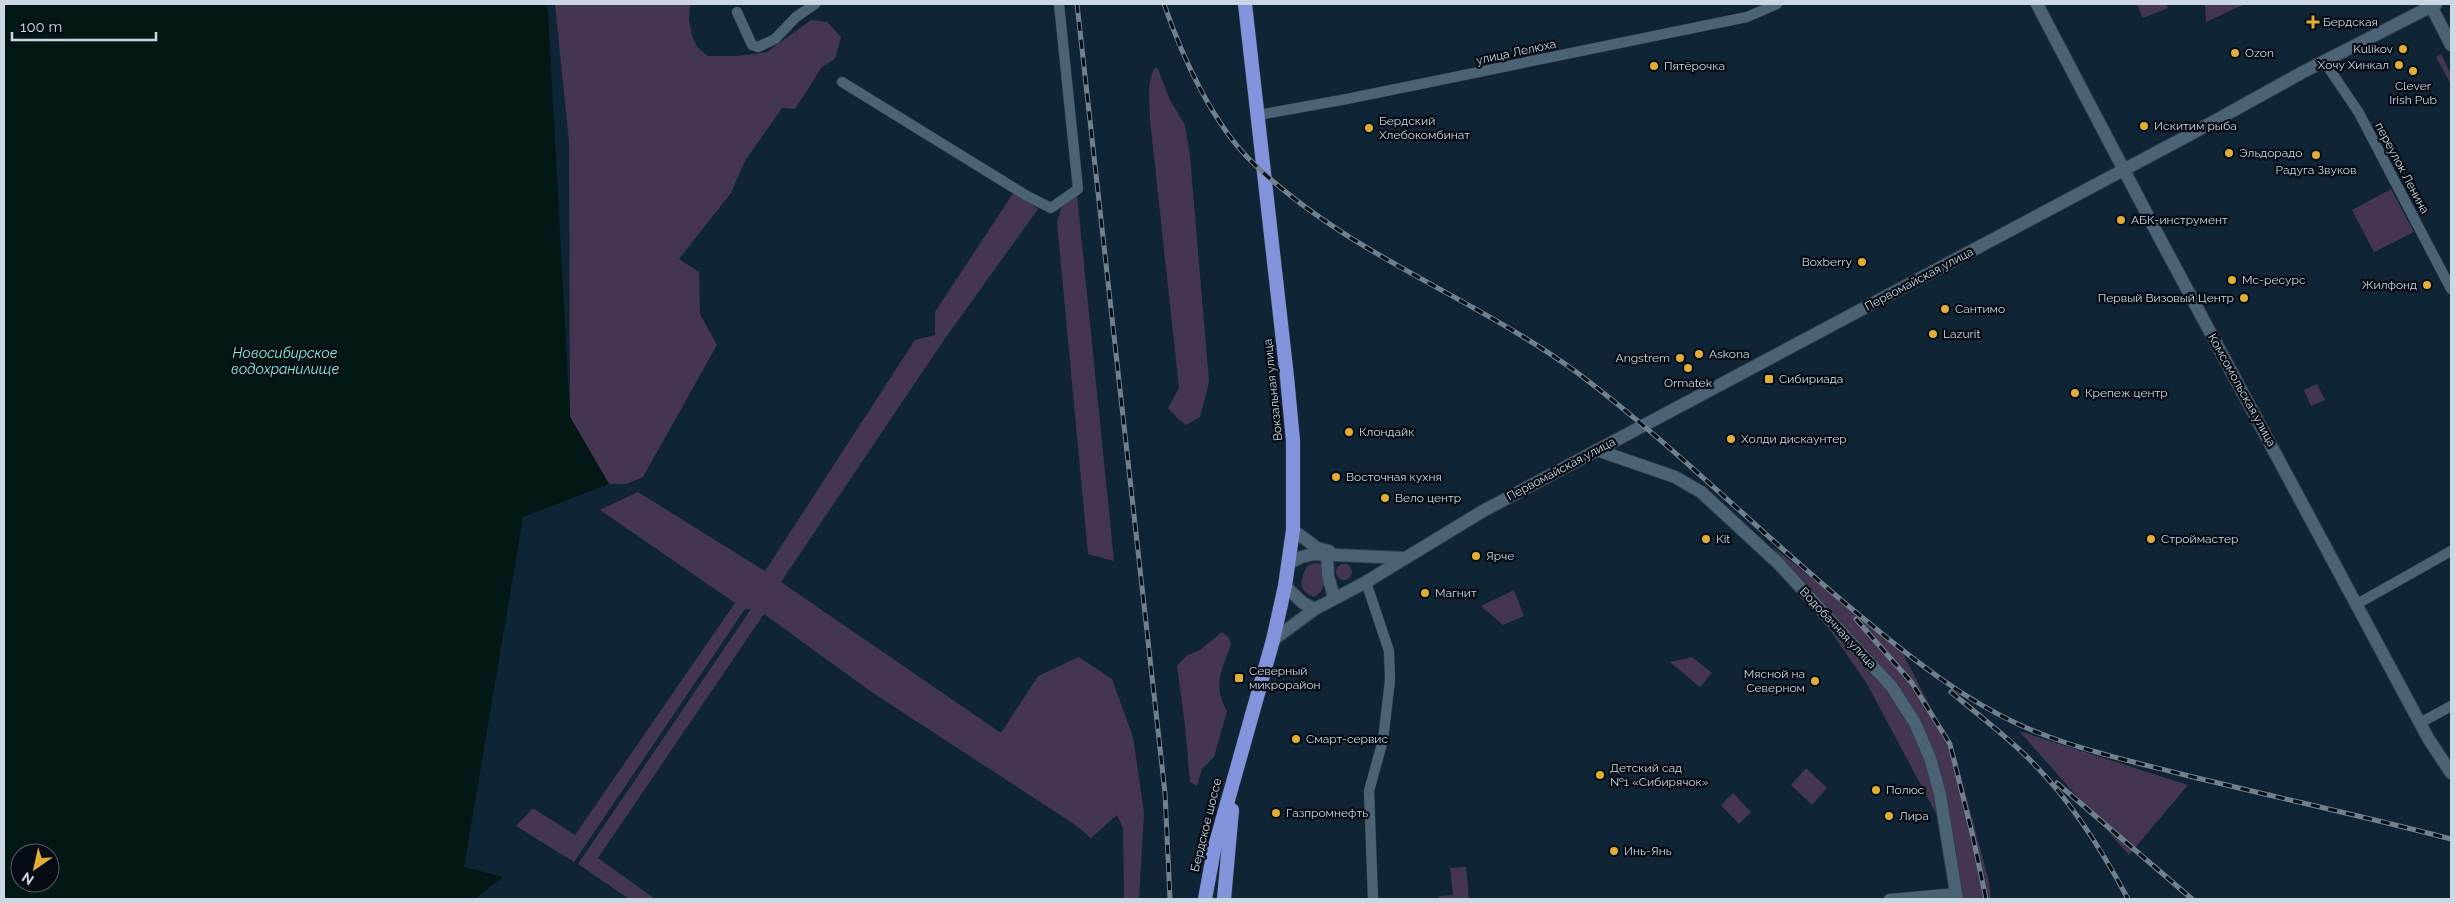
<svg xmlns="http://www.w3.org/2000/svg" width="2455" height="903" font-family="Raleway,sans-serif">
	<rect width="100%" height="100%" fill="#0f2434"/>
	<!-- green -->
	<g fill="#443651">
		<path d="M555 4H690L689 20 692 35 697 47 708 56H738L767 52 811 20 827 22 841 37 835 59 822 67 795 109 782 108 745 161 731 193 679 259 699 272 700 314 717 345 643 477 626 484H609L570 417 569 142Z"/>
		<path d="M2137 4H2166L2168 8 2143 18Z"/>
		<path d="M2205 4H2245L2206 22Z"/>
		<path d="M2441 54 2451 74V85L2436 57Z"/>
		<path d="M1155 68 1158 69 1170 100 1185 125 1190 156 1209 382 1200 417 1186 425 1177 418 1168 408 1179 388 1150 120C1150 104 1146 81 1155 68Z"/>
		<path d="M2391 189 2414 232 2374 252 2352 210Z"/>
		<path d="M1014 192 1038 209 944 340 781 582 1001 733 1038 676 1079 657 1112 679 1133 737 1144 813 1139 899H1124L1123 828 1117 815 1091 838 1077 826 873 693 764 614 598 858 655 899H629L578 864 751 609H745L574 862 516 826 533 808 575 835 735 603 600 510 638 492 765 571 915 340 935 335V312Z"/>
		<path d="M1077 195 1114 561 1088 554 1057 222 1065 196Z"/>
		<path d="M2317 384 2325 400 2311 406 2304 390Z"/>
		<path d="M1773 547 1901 650 1955 754 1989 882 1991 899H1961L1939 819 1867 684Z"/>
		<path d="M1315 563 1321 564C1324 578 1328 589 1314 597 1297 590 1300 581 1307 566Z"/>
		<circle cx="1344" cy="572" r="8"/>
		<path d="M1514 590 1524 616 1503 625 1481 606Z"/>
		<path d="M1222 632 1229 638 1231 645C1222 670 1212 685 1227 711L1214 757 1202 769 1197 786 1190 782 1185 725 1177 666 1186 656 1200 650Z"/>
		<path d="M1692 657 1712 673 1700 687 1670 662Z"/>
		<path d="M2019 731 2188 785 2129 855Z"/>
		<path d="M1806 768 1827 788 1812 805 1791 785Z"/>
		<path d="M1733 793 1751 812 1739 824 1721 805Z"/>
		<path d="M1466 867 1469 899H1439V896L1453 895 1450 868Z"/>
	</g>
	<!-- water -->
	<path fill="#031714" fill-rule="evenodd" d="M4 4H546L548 13 570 417 609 484 523 517 464 867 503 877 475 899H4ZM20 853H50V883H20Z"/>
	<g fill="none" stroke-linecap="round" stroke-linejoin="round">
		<!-- minor casing -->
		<g stroke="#313d4b" stroke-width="11">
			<g id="minor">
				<path d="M737 12 752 45 758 47 775 39 796 17 815 4"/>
				<path d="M2324 61 2359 113 2451 289"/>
				<path d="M842 82 1027 196 1051 208 1078 189 1059 4"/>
				<path d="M1258 115 1347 99 1747 17 1777 4"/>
				<path d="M1366 582 1389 651 1390 680 1383 740 1369 791 1373 899"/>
				<path d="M2357 604 2451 551"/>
				<path d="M2420 723 2451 706"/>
				<path d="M1889 899 1956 893"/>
			</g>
		</g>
		<!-- tertiary casing -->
		<g stroke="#313d4b" stroke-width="14">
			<g id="tertiary">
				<path d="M2037 4 2158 235 2428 738 2451 773"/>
				<path d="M1597 450 1675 477 1701 492 1778 563 1892 687 1915 723 1930 758 1940 794 1957 899"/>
			</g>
		</g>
		<!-- secondary casing -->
		<g stroke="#313d4b" stroke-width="14">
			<g id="secondary">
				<path d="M2430 4 2451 45"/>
				<path d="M1293 530 1317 548 1329 551"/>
				<path d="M1327 554 1328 576 1334 598"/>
				<path d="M1288 564 1301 557 1314 554 1404 558"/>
				<path d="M1285 586 1303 603 1315 609"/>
				<path d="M1273 640 1315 609 1366 582 1483 511 2191 134 2303 72 2436 4"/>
			</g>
		</g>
		<!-- trunk casing -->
		<g stroke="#313d4b" stroke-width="15">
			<g id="trunk">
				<path d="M1205 899 1214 850 1273 640 1285 586 1293 530V441L1287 377 1245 4"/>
				<path d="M1224 899 1232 810"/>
			</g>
		</g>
		<!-- minor -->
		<use href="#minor" stroke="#4c6275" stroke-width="10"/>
		<!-- tertiary -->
		<use href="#tertiary" stroke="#4c6275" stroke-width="12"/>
		<!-- secondary -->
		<use href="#secondary" stroke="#4c6275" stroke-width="12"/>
		<!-- trunk -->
		<use href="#trunk" stroke="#8393dc" stroke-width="14"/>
		<!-- rail casing -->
		<g stroke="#70818e" stroke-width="5">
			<g id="rail">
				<path d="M1077 4 1165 793 1170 899"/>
				<path d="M1164 4C1182 56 1212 123 1252 162 1346 254 1475 297 1579 374 1681 451 1770 543 1869 623 1916 662 1965 700 2020 725 2069 747 2121 759 2173 772 2265 795 2359 815 2451 839"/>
				<path d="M1856 619 1912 683 1950 744 1973 837 1986 899"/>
				<path d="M1951 692C1978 715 2008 737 2032 762 2071 801 2102 850 2128 899"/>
				<path d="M2057 783 2192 899"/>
			</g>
		</g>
		<!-- rail -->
		<use href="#rail" stroke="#050c14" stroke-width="3" stroke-dasharray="9" stroke-linecap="butt"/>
	</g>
	<!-- markers -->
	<g fill="#e2af34" stroke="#050c14" stroke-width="2">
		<path d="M2310.5 14.5h5v5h5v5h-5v5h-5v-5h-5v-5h5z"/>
		<circle cx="2403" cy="49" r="5"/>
		<circle cx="2235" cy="53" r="5"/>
		<circle cx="2399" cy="65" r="5"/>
		<circle cx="1654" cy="66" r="5"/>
		<circle cx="2413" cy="71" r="5"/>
		<circle cx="2144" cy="126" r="5"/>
		<circle cx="1369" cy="128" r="5"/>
		<circle cx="2229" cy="153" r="5"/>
		<circle cx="2316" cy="155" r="5"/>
		<circle cx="2121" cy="220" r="5"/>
		<circle cx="1862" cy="262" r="5"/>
		<circle cx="2232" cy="280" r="5"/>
		<circle cx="2427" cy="285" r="5"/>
		<circle cx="2244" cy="298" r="5"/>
		<circle cx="1945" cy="309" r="5"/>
		<circle cx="1933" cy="334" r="5"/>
		<circle cx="1699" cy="354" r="5"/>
		<circle cx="1680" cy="358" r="5"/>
		<circle cx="1688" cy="368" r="5"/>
		<rect x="1764" y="374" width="10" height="10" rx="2.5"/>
		<circle cx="2075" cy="393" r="5"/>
		<circle cx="1349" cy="432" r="5"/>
		<circle cx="1731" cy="439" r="5"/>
		<circle cx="1336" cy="477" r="5"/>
		<circle cx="1385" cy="498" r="5"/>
		<circle cx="1706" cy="539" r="5"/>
		<circle cx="2151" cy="539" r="5"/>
		<circle cx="1476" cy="556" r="5"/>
		<circle cx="1425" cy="593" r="5"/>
		<rect x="1234" y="673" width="10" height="10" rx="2.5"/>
		<circle cx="1815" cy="681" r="5"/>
		<circle cx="1296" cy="739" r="5"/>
		<circle cx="1600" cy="775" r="5"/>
		<circle cx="1876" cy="790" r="5"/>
		<circle cx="1276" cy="813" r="5"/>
		<circle cx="1889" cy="816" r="5"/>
		<circle cx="1614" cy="851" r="5"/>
	</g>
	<g text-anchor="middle" stroke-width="4.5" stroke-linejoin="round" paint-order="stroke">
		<!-- poi labels -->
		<g font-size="12" fill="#cbd7e2" stroke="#050c14" text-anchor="start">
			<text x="2323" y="26">Бердская</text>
			<text x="2393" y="53" text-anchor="end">Kulikov</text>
			<text x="2245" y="57">Ozon</text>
			<text x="2389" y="69" text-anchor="end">Хочу Хинкал</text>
			<text x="1664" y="70">Пятёрочка</text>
			<text x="2413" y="90" text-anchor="middle">Clever<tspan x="2413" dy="14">Irish Pub</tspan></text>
			<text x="1379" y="125">Бердский<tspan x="1379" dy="14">Хлебокомбинат</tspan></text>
			<text x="2154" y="130">Искитим рыба</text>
			<text x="2239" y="157">Эльдорадо</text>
			<text x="2316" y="174" text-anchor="middle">Радуга Звуков</text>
			<text x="2131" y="224">АБК-инструмент</text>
			<text x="1852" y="266" text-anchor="end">Boxberry</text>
			<text x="2242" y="284">Мс-ресурс</text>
			<text x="2417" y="289" text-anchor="end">Жилфонд</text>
			<text x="2234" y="302" text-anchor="end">Первый Визовый Центр</text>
			<text x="1955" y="313">Сантимо</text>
			<text x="1943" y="338">Lazurit</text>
			<text x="1709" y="358">Askona</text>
			<text x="1670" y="362" text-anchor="end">Angstrem</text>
			<text x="1779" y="383">Сибириада</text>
			<text x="1688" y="387" text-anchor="middle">Ormatek</text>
			<text x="2085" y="397">Крепеж центр</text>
			<text x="1359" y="436">Клондайк</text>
			<text x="1741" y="443">Холди дискаунтер</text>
			<text x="1346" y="481">Восточная кухня</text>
			<text x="1395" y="502">Вело центр</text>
			<text x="1716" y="543">Kit</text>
			<text x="2161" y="543">Строймастер</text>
			<text x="1486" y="560">Ярче</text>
			<text x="1435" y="597">Магнит</text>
			<text x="1249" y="675">Северный<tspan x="1249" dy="14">микрорайон</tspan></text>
			<text x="1805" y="678" text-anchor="end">Мясной на<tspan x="1805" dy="14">Северном</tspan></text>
			<text x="1306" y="743">Смарт-сервис</text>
			<text x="1610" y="772">Детский сад<tspan x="1610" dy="14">№1 «Сибирячок»</tspan></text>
			<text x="1886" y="794">Полюс</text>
			<text x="1286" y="817">Газпромнефть</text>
			<text x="1899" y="820">Лира</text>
			<text x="1624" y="855">Инь-Янь</text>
		</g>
		<!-- street labels -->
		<g font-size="12" fill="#cbd7e2" stroke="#050c14">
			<text transform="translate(1516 52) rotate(-12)" y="4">улица Лелюха</text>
			<text transform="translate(2402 168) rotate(62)" y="4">переулок Ленина</text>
			<text transform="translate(1919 279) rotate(-28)" y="4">Первомайская улица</text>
			<text transform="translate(1273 390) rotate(-96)" y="4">Вокзальная улица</text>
			<text transform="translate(2242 390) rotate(61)" y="4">Комсомольская улица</text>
			<text transform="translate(1561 469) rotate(-28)" y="4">Первомайская улица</text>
			<text transform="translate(1838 628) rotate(47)" y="4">Водобачная улица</text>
			<text transform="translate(1206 825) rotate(-76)" y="4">Бердское шоссе</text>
		</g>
		<!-- water labels -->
		<g font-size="14" font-style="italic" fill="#86f1dd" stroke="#050c14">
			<text x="285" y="358">Новосибирское<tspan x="285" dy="16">водохранилище</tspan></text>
		</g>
	</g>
	<!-- border -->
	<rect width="2455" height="903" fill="none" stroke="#cbd7e2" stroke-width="10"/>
	<!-- north arrow -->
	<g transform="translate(35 868) rotate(214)"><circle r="24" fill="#050c14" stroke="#545d66"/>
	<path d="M0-4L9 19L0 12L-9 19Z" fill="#e2af34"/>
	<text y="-8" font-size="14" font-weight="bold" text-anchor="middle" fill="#cbd7e2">N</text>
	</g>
	<!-- scale -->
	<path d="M12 32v8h144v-8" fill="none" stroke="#cbd7e2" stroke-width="2.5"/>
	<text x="20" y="32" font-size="15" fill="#cbd7e2" stroke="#050c14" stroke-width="4" paint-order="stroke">100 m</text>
</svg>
